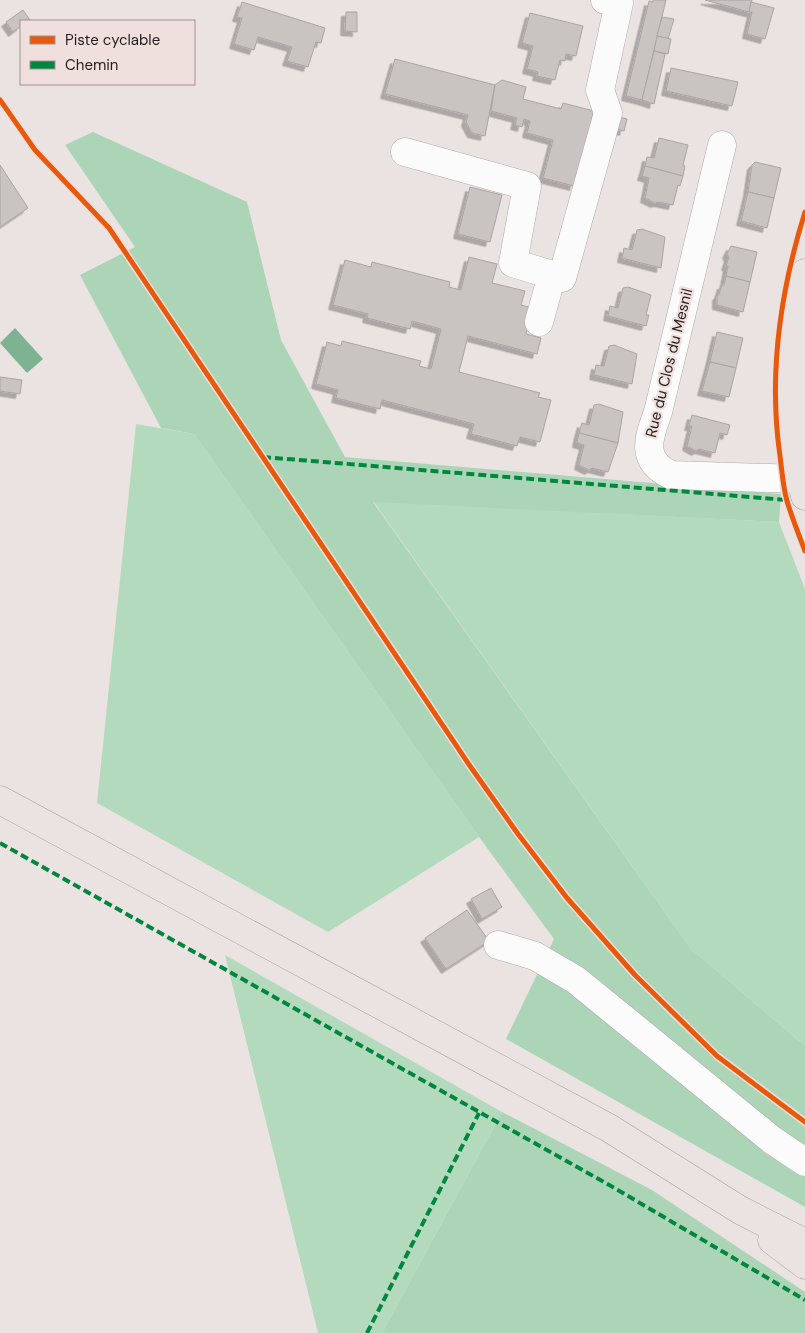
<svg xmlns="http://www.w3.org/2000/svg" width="805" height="1333" font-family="'DM Sans',sans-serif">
	<defs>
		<filter id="shadow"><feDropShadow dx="-4.5" dy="4.5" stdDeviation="0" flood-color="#0004"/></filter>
	</defs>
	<rect width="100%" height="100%" fill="#ebe3e2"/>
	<!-- green -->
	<g fill="#b4dabe">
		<path d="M136 424 194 434 479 837 328 932 97 803Z"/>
		<path d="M373 501 779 522 805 589V1046L691 949Z"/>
		<path d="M225 955 502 1112 382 1333H318Z"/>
	</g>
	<!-- forest -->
	<g fill="#acd5b8">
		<path d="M93 132 247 202 281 340 345 457 781 494 779 522 373 502 691 949 805 1046V1207L506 1039 554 939 479 837 194 434 161 428 80 275 135 247 65 145Z"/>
		<path d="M502 1112 652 1190 805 1292V1333H382Z"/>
	</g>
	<!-- water -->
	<path fill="#7db390" d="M15 328 43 359 27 373 0 343Z"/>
	<!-- building -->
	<g fill="#c9c3c2" stroke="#aba4a4" filter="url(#shadow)">
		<path d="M653 0H666L642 100 626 96 649 1 653 2Z"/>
		<path d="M705 0H752L749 12Z"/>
		<path d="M242 2 325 28 321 43 316 42 308 67 287 61 292 47 258 37 254 50 234 44 242 18 237 17Z"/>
		<path d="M751 2 774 8 765 39 747 34 752 12H749Z"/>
		<path d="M23 10 30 20 21 21V26L13 32 6 22Z"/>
		<path d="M346 12H357V32L345 31Z"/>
		<path d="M530 13 583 26 576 56 566 54 565 61 560 60 555 80 537 76 538 72 527 69 533 46 522 43Z"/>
		<path d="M662 17 674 19 668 39 657 36Z"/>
		<path d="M657 36 671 39 668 54 654 51Z"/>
		<path d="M654 51 665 54 654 104 642 100Z"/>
		<path d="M395 59 495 85 485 136 472 133 466 122 468 115 385 94Z"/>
		<path d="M671 68 738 82 732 106 666 91Z"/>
		<path d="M502 80 526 87 523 99 561 109 563 103 594 111 574 186 543 178 553 140 527 133 530 121 524 119 522 127 515 125 517 118 491 111 495 85Z"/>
		<path d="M611 115 627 119 624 131 608 127Z"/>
		<path d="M659 138 688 145 683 165 685 166 683 176 645 166 647 157 654 158Z"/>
		<path d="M755 162 781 168 774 198 748 192 752 165Z"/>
		<path d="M0 165 28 208 0 227Z"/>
		<path d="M645 166 683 176 680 186 678 185 673 205 658 202 655 203 645 198 649 178 642 176Z"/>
		<path d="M470 187 502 195 490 242 458 234Z"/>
		<path d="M748 192 774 198 767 228 741 221Z"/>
		<path d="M642 229 665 237 661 268 622 258 624 248 632 250 637 230Z"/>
		<path d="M731 246 757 252 750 282 726 276 728 266H726L729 257 727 254Z"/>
		<path d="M469 257 497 264 492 283 525 291 521 305 532 308 526 334 541 338 537 354 468 336 459 372 540 393 538 397 551 400 540 442 520 437 517 446 471 434 474 424 382 400 380 409 336 398 338 390 316 384 327 342 341 346 342 341 421 361 419 366 431 369 441 329 412 321 410 329 367 318 368 314 333 305 345 260 371 267 372 262 450 282 449 287 461 290Z"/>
		<path d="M726 276 750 282 743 312 717 305V296L719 294 722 285H724Z"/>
		<path d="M628 287 651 295 646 315H649L646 326 608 316 610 306 618 308 623 288Z"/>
		<path d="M717 332 743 338 736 368 710 362Z"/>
		<path d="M614 345 637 354 632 384 594 375 596 365 604 366 609 346Z"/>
		<path d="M710 362 736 368 729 397 702 391Z"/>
		<path d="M0 377 22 380 20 394 0 391Z"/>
		<path d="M599 404 623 412 618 443 579 433 582 423 589 425 594 405Z"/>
		<path d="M692 415 730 425 727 435 720 433 715 453 699 449 696 451 687 446 692 426H689Z"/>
		<path d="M579 433 618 443 608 472 592 468 589 470 579 465 584 445 577 443Z"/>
		<path d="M491 888 502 907 482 919 471 899Z"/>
		<path d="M467 910 489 941 446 969 425 938Z"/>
	</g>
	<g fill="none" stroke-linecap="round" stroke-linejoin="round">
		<!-- minor casing -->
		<g stroke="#b0aaa9" stroke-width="29">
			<g id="minor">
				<path d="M722 145 658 412C649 437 639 460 671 475L800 479"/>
				<path d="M405 152 527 186 513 263 562 278 608 113 600 90 619 3 605 0"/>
				<path d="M539 322 552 275"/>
				<path d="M498 945 535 956 576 980 772 1140 805 1162"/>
			</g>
		</g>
		<!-- major casing -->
		<g stroke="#ac9d9b" stroke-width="29">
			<g id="major">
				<path d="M805 273C788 346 786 424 805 496"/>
				<path d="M0 800 609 1128 740 1210 805 1243"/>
				<path d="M772 1240 805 1265"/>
			</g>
		</g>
		<!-- minor -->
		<use href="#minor" stroke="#fcfbfb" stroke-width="28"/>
		<!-- major -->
		<use href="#major" stroke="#eae3e2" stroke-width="28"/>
		<!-- quiet -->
		<g stroke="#00873e" stroke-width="4" stroke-dasharray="8 4" stroke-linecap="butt">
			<path d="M263 457 787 500"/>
			<path d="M0 843 611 1186 805 1300"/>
			<path d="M367 1333 479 1113"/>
		</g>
		<!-- cycleway casing -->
		<g stroke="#efe0de" stroke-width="8">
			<g id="cycleway">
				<path d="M0 100 35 150 109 228 470 766 518 834 567 898 635 975 717 1056 805 1122"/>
				<path d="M805 212C780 292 768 373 780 456 782 471 783 487 787 501 792 518 799 535 805 551"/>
			</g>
		</g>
		<!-- cycleway -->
		<use href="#cycleway" stroke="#e8590c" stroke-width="5"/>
	</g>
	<g text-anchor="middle" stroke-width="4.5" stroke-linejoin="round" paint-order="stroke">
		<!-- street labels -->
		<g font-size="15" fill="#231e1d" stroke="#efe0de">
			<text transform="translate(669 363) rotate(-76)" y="5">Rue du Clos du Mesnil</text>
		</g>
	</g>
	<!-- legend -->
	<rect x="20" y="20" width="175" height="65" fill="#efe0de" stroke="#9d9291"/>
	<rect x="30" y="36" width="25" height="8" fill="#e8590c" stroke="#9d9291"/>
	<text x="65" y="45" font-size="15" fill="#231e1d">Piste cyclable</text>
	<rect x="30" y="61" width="25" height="8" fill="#00873e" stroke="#9d9291"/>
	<text x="65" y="70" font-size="15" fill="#231e1d">Chemin</text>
</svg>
